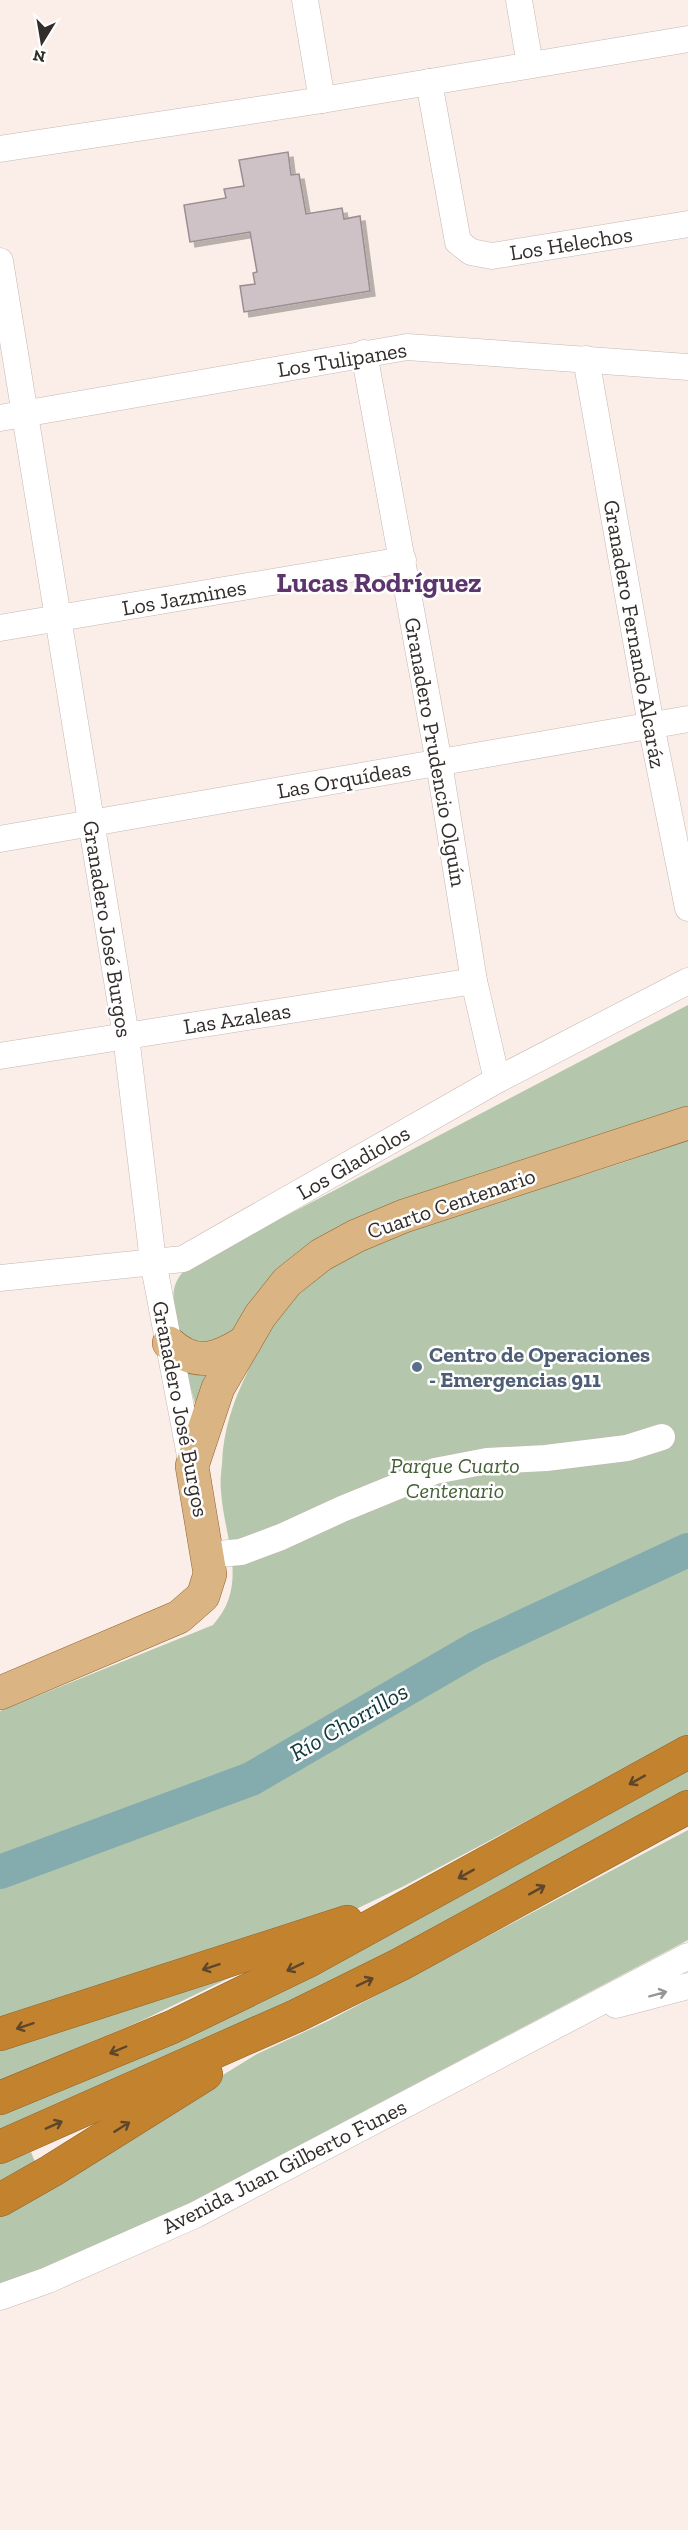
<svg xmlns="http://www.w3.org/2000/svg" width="688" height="2530" font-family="'Zilla Slab',serif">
	<defs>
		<filter id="shadow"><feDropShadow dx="5" dy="5" stdDeviation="0" flood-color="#0004"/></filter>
	</defs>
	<rect width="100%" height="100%" fill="#fbeee8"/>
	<!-- green -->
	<g fill="#b4c6ab">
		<path d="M688 1005V1113L404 1206 216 1351 181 1338C176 1309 163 1286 190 1266Z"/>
		<path d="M688 1140V1735L404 1886 352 1911 0 2021V1711L213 1625C250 1584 224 1539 221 1491 220 1482 221 1473 222 1464 223 1431 233 1402 247 1373 262 1340 282 1303 311 1280 358 1243 416 1228 472 1210 544 1187 617 1166 688 1140Z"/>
		<path d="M210 1366 199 1417 185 1369Z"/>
		<path d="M688 1766V1795L396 1955 0 2135V2113Z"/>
		<path d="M688 1830V1940L135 2232 0 2286V2213L257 2054 328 2021Z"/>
		<path d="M252 1967 143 2020 0 2081V2049Z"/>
		<path d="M31 2152 35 2162 0 2183V2164Z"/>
	</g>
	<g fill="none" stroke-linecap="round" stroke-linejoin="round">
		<!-- river -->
		<path stroke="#84abae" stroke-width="34" d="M0 1872 251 1779 477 1648 688 1550"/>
	</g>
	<!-- building -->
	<path fill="#cfc2c7" stroke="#9a8e93" stroke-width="1.5" filter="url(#shadow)" d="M288 152 291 175 299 174 306 214 342 208 344 219 360 216 370 291 244 312 240 286 255 284 253 273 257 272 250 232 190 242 184 205 226 198 224 189 244 186 239 160Z"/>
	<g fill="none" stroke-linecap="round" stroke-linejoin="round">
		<!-- minor casing -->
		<g stroke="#c4b8b3" stroke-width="27">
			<g id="minor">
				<path d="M305 0 322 100"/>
				<path d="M519 0 530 65"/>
				<path d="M429 82 458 242 471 252 492 256 688 224"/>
				<path d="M0 149 322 100 688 39"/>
				<path d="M0 261 126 1036 153 1261 192 1466"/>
				<path d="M364 353 439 763 474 981 497 1080"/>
				<path d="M586 359 651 725 688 908"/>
				<path d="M0 418 407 347 688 367"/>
				<path d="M0 628 403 560"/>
				<path d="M0 839 688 719"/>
				<path d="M0 1056 474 981"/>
				<path d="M0 1278 183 1259 497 1080 688 981"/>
				<path d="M208 1555 241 1552 281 1537 342 1509 435 1471 487 1461 546 1458 627 1448 662 1437"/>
				<path d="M616 2005 688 1986"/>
				<path d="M0 2297 48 2280 195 2215 688 1956"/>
			</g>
		</g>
		<!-- major casing -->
		<g stroke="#90642d" stroke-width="34">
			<g id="major">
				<path d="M169 1343C196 1368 218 1359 245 1342"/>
				<path d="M0 1693 179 1617 203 1596 210 1574 192 1466 218 1388 260 1316 287 1282 321 1255 356 1236 404 1216 688 1123"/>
			</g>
		</g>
		<!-- highway casing -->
		<g stroke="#90642d" stroke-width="34">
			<g id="highway">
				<path d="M0 2034 347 1922"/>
				<path d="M0 2098 172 2027 306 1962 688 1752"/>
				<path d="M0 2147 296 2016 401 1964 688 1807"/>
				<path d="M0 2200 51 2171 206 2074"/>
			</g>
		</g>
		<!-- minor -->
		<use href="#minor" stroke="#fff" stroke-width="26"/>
		<!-- major -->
		<use href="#major" stroke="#dab482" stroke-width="33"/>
		<!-- highway -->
		<use href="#highway" stroke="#c2822e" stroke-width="33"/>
	</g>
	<!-- one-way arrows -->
	<defs><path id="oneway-shaft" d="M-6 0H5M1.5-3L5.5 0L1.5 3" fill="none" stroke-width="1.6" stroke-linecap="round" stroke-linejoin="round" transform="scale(1.5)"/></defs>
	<g stroke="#5d462c">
		<use href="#oneway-shaft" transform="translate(637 1780) rotate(151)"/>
		<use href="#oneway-shaft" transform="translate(466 1874) rotate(151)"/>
		<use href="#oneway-shaft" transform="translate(537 1890) rotate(-29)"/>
		<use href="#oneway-shaft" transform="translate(211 1967) rotate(162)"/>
		<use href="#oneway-shaft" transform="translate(295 1967) rotate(154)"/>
		<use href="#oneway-shaft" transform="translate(365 1982) rotate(-26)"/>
		<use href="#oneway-shaft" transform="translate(25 2026) rotate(162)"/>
		<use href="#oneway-shaft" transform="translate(118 2050) rotate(157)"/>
		<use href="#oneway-shaft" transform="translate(54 2125) rotate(-24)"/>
		<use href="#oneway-shaft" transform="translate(122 2127) rotate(-32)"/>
	</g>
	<use stroke="#989695" href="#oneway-shaft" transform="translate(658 1994) rotate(-15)"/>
	<!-- markers -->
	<circle fill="#5c6f8a" stroke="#fefefe" stroke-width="2" cx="417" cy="1367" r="6"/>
	<g text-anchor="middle" stroke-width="5" stroke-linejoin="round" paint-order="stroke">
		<!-- street labels -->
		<g font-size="22" fill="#322d2b" stroke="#fefefe">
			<text transform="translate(571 243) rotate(-9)" y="8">Los Helechos</text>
			<text transform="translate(342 359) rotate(-9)" y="8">Los Tulipanes</text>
			<text transform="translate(184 597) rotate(-10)" y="8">Los Jazmines</text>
			<text transform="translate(635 634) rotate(80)" y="8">Granadero Fernando Alcaráz</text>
			<text transform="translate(436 752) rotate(80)" y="8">Granadero Prudencio Olguín</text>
			<text transform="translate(344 779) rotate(-10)" y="8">Las Orquídeas</text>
			<text transform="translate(108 929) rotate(81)" y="8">Granadero José Burgos</text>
			<text transform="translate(237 1018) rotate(-9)" y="8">Las Azaleas</text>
			<text transform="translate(353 1162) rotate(-30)" y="8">Los Gladiolos</text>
			<text transform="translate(451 1203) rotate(-19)" y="8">Cuarto Centenario</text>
			<text transform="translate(181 1409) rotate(79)" y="8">Granadero José Burgos</text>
			<text transform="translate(284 2166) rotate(-27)" y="8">Avenida Juan Gilberto Funes</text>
		</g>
		<!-- service labels -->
		<g font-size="22" font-weight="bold" fill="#4e5e75" stroke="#fefefe" text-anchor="start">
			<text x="429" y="1362">Centro de Operaciones<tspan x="429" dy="25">- Emergencias 911</tspan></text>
		</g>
		<!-- park labels -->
		<g font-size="22" font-style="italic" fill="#445f34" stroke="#fefefe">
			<text x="455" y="1473">Parque Cuarto<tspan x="455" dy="25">Centenario</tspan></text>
		</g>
		<!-- water labels -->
		<g font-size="24" font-style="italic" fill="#11393c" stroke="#fefefe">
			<text transform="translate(349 1722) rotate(-30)" y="8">Río Chorrillos</text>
		</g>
		<!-- district labels -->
		<g font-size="28" font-weight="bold" fill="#5c356d" stroke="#fefefe">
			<text x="379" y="592">Lucas Rodríguez</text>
		</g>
	</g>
	<!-- north arrow -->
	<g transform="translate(42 42) rotate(191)" stroke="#fefefe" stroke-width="4.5" paint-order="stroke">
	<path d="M0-4.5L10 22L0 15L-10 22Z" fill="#322d2b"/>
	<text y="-9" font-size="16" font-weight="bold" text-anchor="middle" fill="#322d2b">N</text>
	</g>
</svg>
